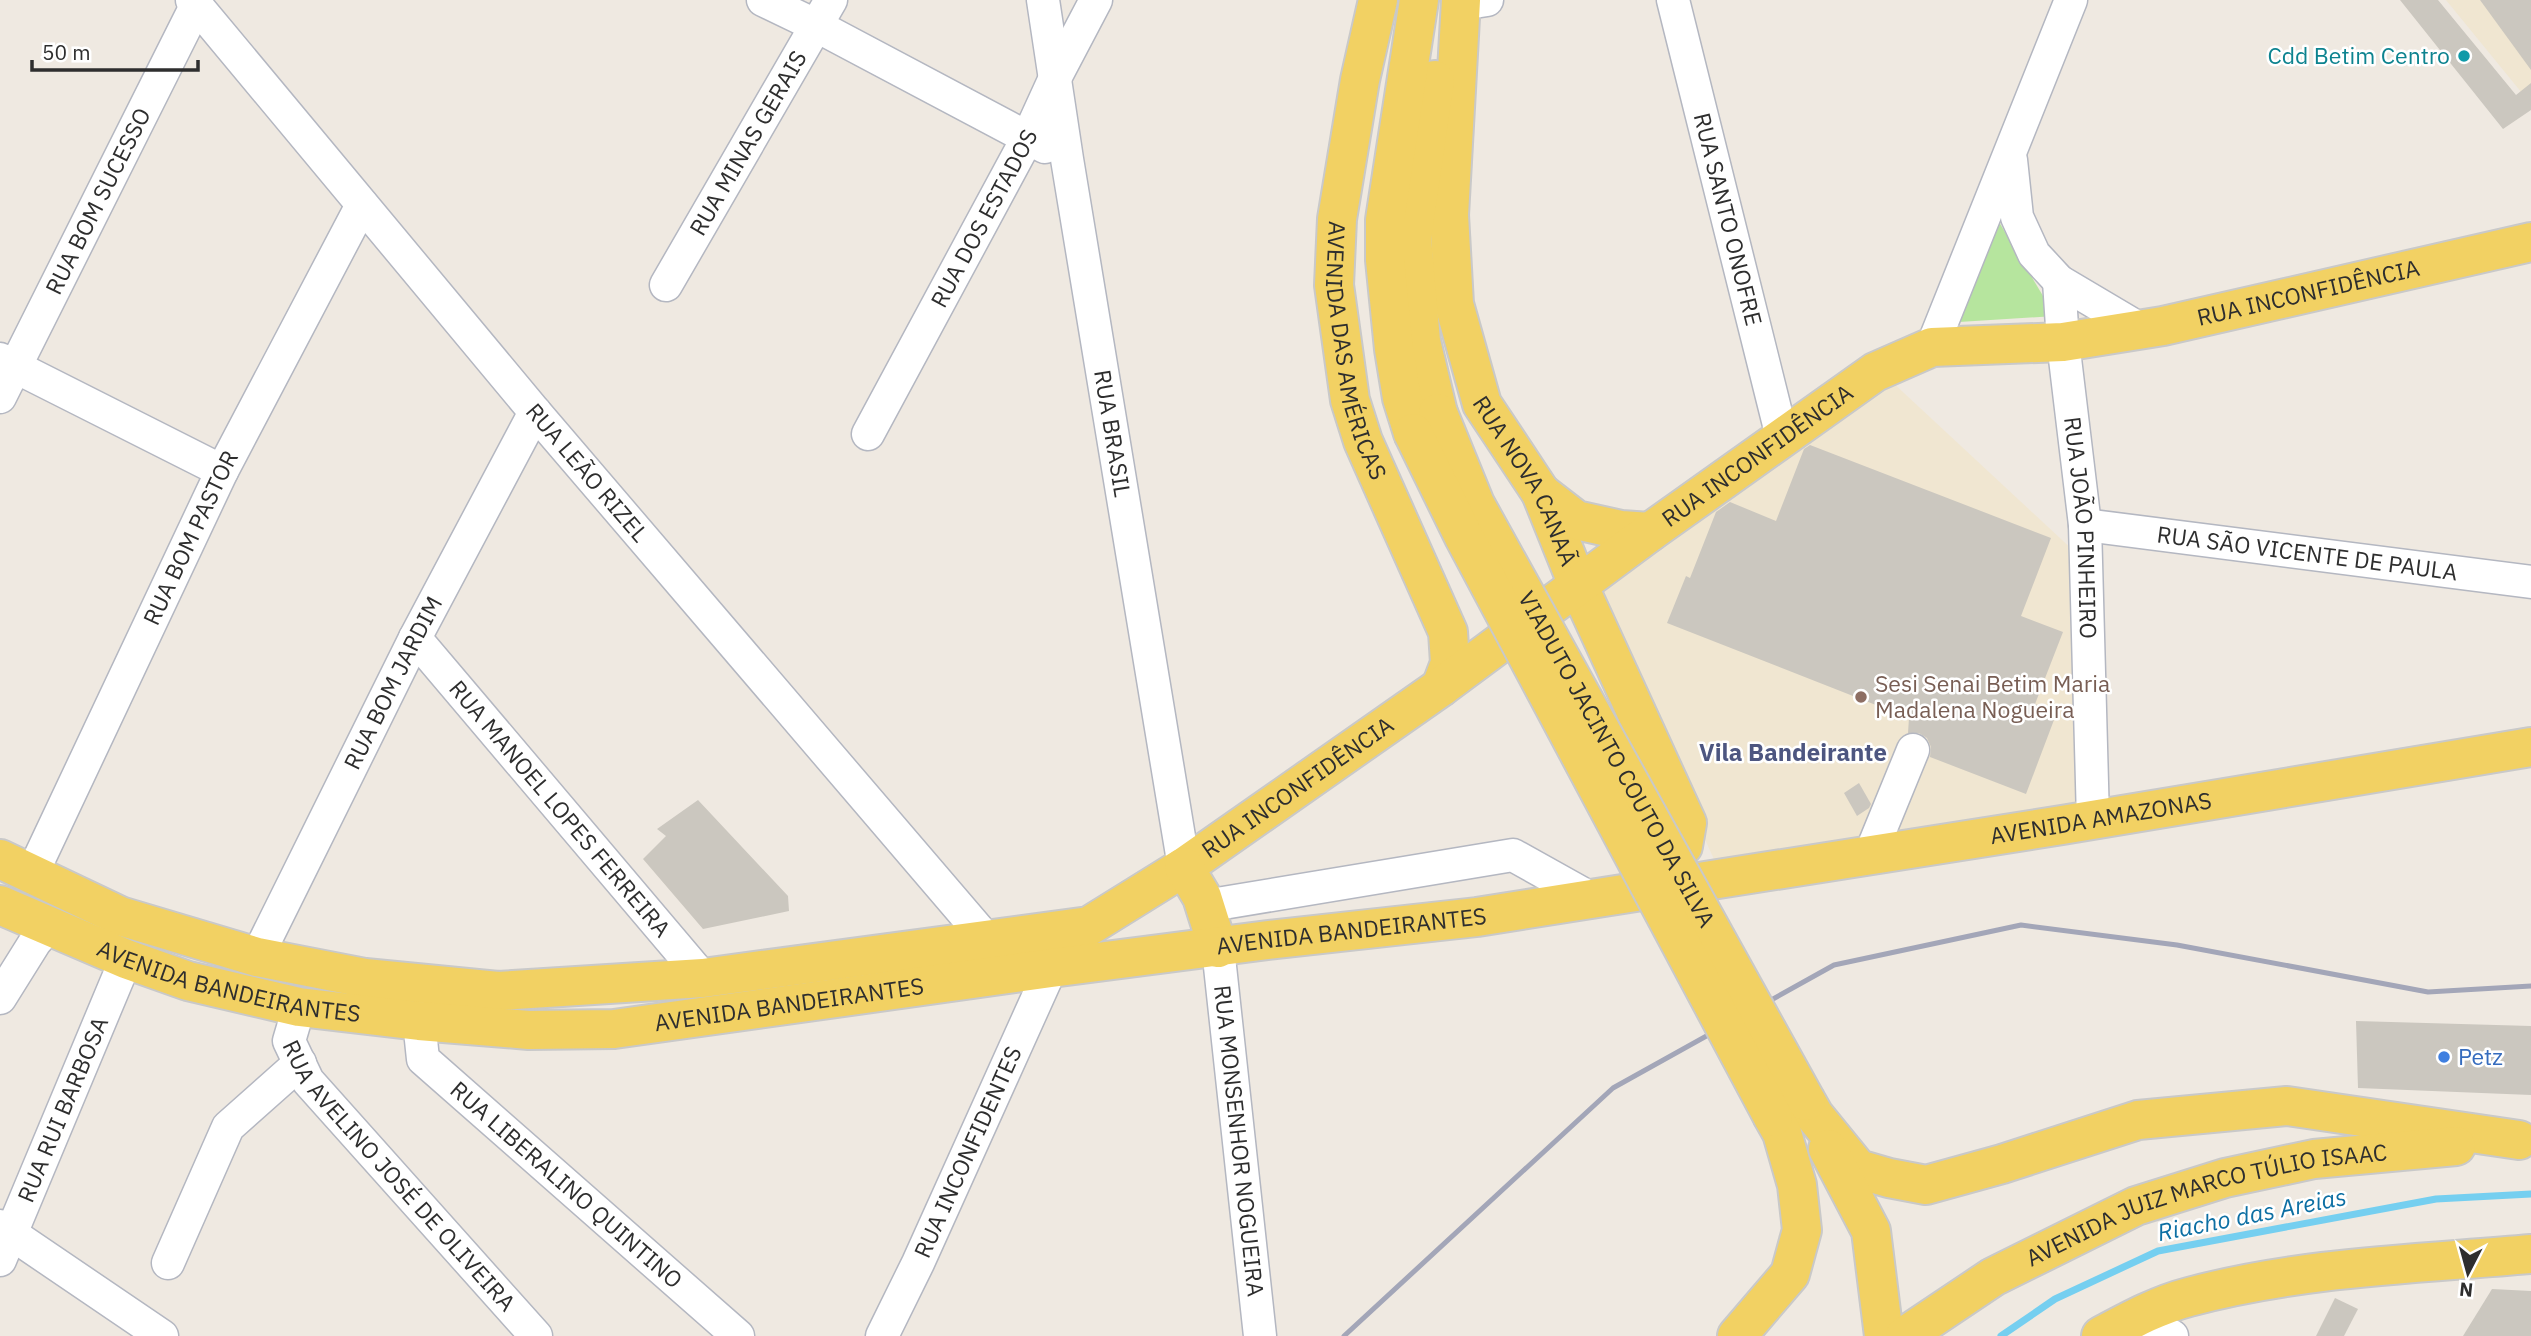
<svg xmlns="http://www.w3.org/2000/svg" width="2531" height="1336" font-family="'IBM Plex Sans',sans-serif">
	<rect width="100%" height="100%" fill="#efe9e1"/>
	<!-- education -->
	<g fill="#f0e6d1">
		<path d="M2446 0H2531V104Z"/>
		<path d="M1890 380 2076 553 2085 809 1717 866 1590 584Z"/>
	</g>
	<!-- green -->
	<path fill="#b6e59e" d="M1999 222 2055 316 1959 322Z"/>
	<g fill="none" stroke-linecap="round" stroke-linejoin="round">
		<!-- stream -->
		<path stroke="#75cff0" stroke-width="7" d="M2001 1336 2055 1299 2158 1251 2436 1199 2531 1194"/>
	</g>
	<!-- building -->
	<g fill="#cbc7bf">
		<path d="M2400 0H2438L2516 95 2531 83V110L2503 129Z"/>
		<path d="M2480 0H2531V70Z"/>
		<path d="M1810 445 2051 538 2021 616 2063 632 2035 704 2057 712 2026 794 1930 757 1931 747 1927 738 1919 733H1908L1909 718 1667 623 1686 576 1690 578 1716 512 1730 502 1776 521 1804 449Z"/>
		<path d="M1859 783 1871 804 1869 808 1857 816 1844 793Z"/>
		<path d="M698 800 788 896 789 911 703 929 643 859 666 836 657 829Z"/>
		<path d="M2356 1021 2531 1026V1095L2358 1088Z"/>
		<path d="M2492 1289 2531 1291V1336H2463Z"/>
		<path d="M2335 1298 2358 1309 2344 1336H2316Z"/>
	</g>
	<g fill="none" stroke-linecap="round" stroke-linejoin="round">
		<!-- minor casing -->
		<g stroke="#b4b7c1" stroke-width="35">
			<g id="minor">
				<path id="s1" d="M192 0 535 412 987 940"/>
				<path d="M763 0 817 26 1045 147"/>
				<path id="s2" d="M1043 0 1067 159 1184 867"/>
				<path id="s3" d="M1673 0 1782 437"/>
				<path d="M1461 4 1487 0"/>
				<path d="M2011 160 2017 217 2034 254 2059 281 2140 329"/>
				<path id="s4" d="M2059 281 2063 342 2085 525 2093 820"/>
				<path id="s5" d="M666 285 831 0"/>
				<path d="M1932 347 2071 0"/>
				<path d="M0 359 222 471"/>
				<path id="s6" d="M0 397 196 6"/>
				<path id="s7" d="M868 434 1028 137 1055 78 1096 0"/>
				<path id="s8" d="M2085 525 2531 582"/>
				<path id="s9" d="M415 638 703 978"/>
				<path d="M1870 855 1913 750"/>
				<path id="s10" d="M31 876 222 471 362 205"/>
				<path d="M1205 906 1513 855 1592 899"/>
				<path id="s11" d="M1218 948 1260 1336"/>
				<path id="s12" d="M257 957 415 638 535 412"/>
				<path d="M0 998 35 942 49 926"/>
				<path id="s13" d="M299 1007 289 1041 308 1081 536 1336"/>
				<path id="s14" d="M419 1021 423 1059 738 1336"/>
				<path d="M0 1226 162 1336"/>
				<path id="s15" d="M0 1260 126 959"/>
				<path d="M168 1263 228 1127 300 1063"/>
				<path d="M2134 1318 2172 1336"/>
				<path id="s16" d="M882 1336 918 1263 1051 968"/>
			</g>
		</g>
		<!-- major casing -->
		<g stroke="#c9c9c9" stroke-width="42">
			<g id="major">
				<path id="s17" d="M1378 0 1360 80 1337 219 1334 285 1350 400 1363 441 1448 632 1450 663 1441 687"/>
				<path id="s18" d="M1461 0 1449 215 1454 304 1482 404 1541 493 1578 585 1687 823 1683 846 1645 873"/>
				<path d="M1435 80 1412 238 1421 341 1438 413"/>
				<path d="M1413 433 1402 398 1394 349 1385 260V220L1419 0"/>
				<path d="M1541 493 1576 520 1621 530 1650 532"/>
				<path id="s19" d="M0 859 120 916 257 957 365 978 498 991 703 978 1089 926 1184 867 1441 687 1650 532 1875 372 1932 347 2063 342 2163 326 2531 242"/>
				<path d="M1184 867 1202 897 1218 948"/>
				<path id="s20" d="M0 905 126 959 188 981 299 1007 419 1021 529 1030 614 1029 1051 968 1268 940 1477 917 2062 825 2531 747"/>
				<path d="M1806 1101 1814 1115 1858 1169 1889 1178 1926 1185 2002 1164 2138 1120 2287 1106 2519 1140"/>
				<path d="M1828 1149 1871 1231 1884 1336"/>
				<path d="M1737 1336 1790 1274 1802 1230 1797 1185 1782 1133 1773 1117"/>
				<path id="s21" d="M1905 1336 1993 1277 2136 1206 2225 1178 2314 1159 2456 1146"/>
				<path d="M2101 1336C2129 1321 2158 1305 2189 1297 2300 1267 2417 1264 2531 1254"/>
			</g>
		</g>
		<!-- minor -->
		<use href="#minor" stroke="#fff" stroke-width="32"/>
		<!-- major -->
		<use href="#major" stroke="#f2d163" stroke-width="38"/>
		<!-- rail -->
		<path stroke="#a3a6b8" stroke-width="5" d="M1344 1336 1613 1088 1834 965 2021 925 2177 945 2428 992 2531 986"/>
		<!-- major-bridge casing -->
		<g stroke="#c9c9c9" stroke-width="42" stroke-linecap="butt">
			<g id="major-bridge">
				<path id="s22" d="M1438 413 1475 504 1806 1101"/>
				<path d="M1413 433 1464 537 1773 1117"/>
			</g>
		</g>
		<!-- major-bridge -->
		<use href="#major-bridge" stroke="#f2d163" stroke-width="38"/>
	</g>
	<!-- markers -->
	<circle fill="#0f9aa8" stroke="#fff" stroke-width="2.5" cx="2464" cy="56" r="7"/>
	<circle fill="#8d6e63" stroke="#fff" stroke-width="2.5" cx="1861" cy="697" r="7"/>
	<circle fill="#3f7fe0" stroke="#fff" stroke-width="2.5" cx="2444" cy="1057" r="7"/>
	<g text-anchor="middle" stroke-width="5" stroke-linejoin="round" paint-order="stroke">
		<!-- culture labels -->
		<g font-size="23" fill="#0d838f" stroke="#fff" text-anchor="end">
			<text x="2450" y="64">Cdd Betim Centro</text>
		</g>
		<!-- street labels -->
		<g font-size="23" fill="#2e2e2e" stroke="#fff">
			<text dy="8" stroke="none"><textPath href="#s5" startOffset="164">RUA MINAS GERAIS</textPath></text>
			<text dy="8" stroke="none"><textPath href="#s6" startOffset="219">RUA BOM SUCESSO</textPath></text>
			<text dy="8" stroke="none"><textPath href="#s7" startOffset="245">RUA DOS ESTADOS</textPath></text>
			<text dy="8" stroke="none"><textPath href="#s3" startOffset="226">RUA SANTO ONOFRE</textPath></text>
			<text dy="8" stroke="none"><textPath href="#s19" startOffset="2520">RUA INCONFIDÊNCIA</textPath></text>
			<text dy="8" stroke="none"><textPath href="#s17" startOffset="357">AVENIDA DAS AMÉRICAS</textPath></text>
			<text dy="8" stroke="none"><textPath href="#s2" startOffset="439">RUA BRASIL</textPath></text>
			<text dy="8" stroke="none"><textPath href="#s19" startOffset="1932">RUA INCONFIDÊNCIA</textPath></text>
			<text dy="8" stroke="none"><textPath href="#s1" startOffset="616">RUA LEÃO RIZEL</textPath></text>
			<text dy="8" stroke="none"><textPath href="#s18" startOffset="497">RUA NOVA CANAÃ</textPath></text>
			<text dy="8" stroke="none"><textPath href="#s4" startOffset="248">RUA JOÃO PINHEIRO</textPath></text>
			<text dy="8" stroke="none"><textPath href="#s10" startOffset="374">RUA BOM PASTOR</textPath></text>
			<text dy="8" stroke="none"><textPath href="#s8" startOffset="224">RUA SÃO VICENTE DE PAULA</textPath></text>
			<text dy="8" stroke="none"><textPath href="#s12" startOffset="306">RUA BOM JARDIM</textPath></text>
			<text dy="8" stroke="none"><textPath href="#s22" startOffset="390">VIADUTO JACINTO COUTO DA SILVA</textPath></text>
			<text dy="8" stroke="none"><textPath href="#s19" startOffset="1365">RUA INCONFIDÊNCIA</textPath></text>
			<text dy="8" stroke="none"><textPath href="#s9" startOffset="224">RUA MANOEL LOPES FERREIRA</textPath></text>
			<text dy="8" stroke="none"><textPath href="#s20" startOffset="2135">AVENIDA AMAZONAS</textPath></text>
			<text dy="8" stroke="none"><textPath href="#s20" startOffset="1377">AVENIDA BANDEIRANTES</textPath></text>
			<text dy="8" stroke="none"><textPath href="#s20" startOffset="243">AVENIDA BANDEIRANTES</textPath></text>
			<text dy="8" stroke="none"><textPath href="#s20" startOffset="810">AVENIDA BANDEIRANTES</textPath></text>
			<text dy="8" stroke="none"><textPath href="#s15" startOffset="163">RUA RUI BARBOSA</textPath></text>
			<text dy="8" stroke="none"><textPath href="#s11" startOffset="194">RUA MONSENHOR NOGUEIRA</textPath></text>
			<text dy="8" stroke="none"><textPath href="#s16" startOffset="203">RUA INCONFIDENTES</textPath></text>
			<text dy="8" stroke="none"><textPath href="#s13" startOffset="210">RUA AVELINO JOSÉ DE OLIVEIRA</textPath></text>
			<text dy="8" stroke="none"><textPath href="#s14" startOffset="229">RUA LIBERALINO QUINTINO</textPath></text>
			<text dy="8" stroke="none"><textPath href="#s21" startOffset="334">AVENIDA JUIZ MARCO TÚLIO ISAAC</textPath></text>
		</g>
		<!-- education labels -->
		<g font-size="23" fill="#785e54" stroke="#fff" text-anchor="start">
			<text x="1875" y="692">Sesi Senai Betim Maria<tspan x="1875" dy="26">Madalena Nogueira</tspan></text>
		</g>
		<!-- shop labels -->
		<g font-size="23" fill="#366cbe" stroke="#fff" text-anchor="start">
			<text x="2458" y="1065">Petz</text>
		</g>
		<!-- neighbourhood labels -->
		<g font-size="24" font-weight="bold" fill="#4d5680" stroke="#fff">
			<text x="1793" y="761">Vila Bandeirante</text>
		</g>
		<!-- water labels -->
		<g font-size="24" font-style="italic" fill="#0d6fa3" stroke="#fff">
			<text transform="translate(2252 1215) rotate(-11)" y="8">Riacho das Areias</text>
		</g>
	</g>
	<!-- north arrow -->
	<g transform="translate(2468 1273) rotate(186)" stroke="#ffffff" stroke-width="5" paint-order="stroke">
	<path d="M0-5L12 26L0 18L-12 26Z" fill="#2e2e2e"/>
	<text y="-10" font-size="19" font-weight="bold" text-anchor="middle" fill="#2e2e2e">N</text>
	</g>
	<!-- scale -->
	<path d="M32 60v10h166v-10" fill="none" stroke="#2e2e2e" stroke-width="3.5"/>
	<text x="42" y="60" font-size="21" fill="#2e2e2e" stroke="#ffffff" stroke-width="5" paint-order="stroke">50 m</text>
</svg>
